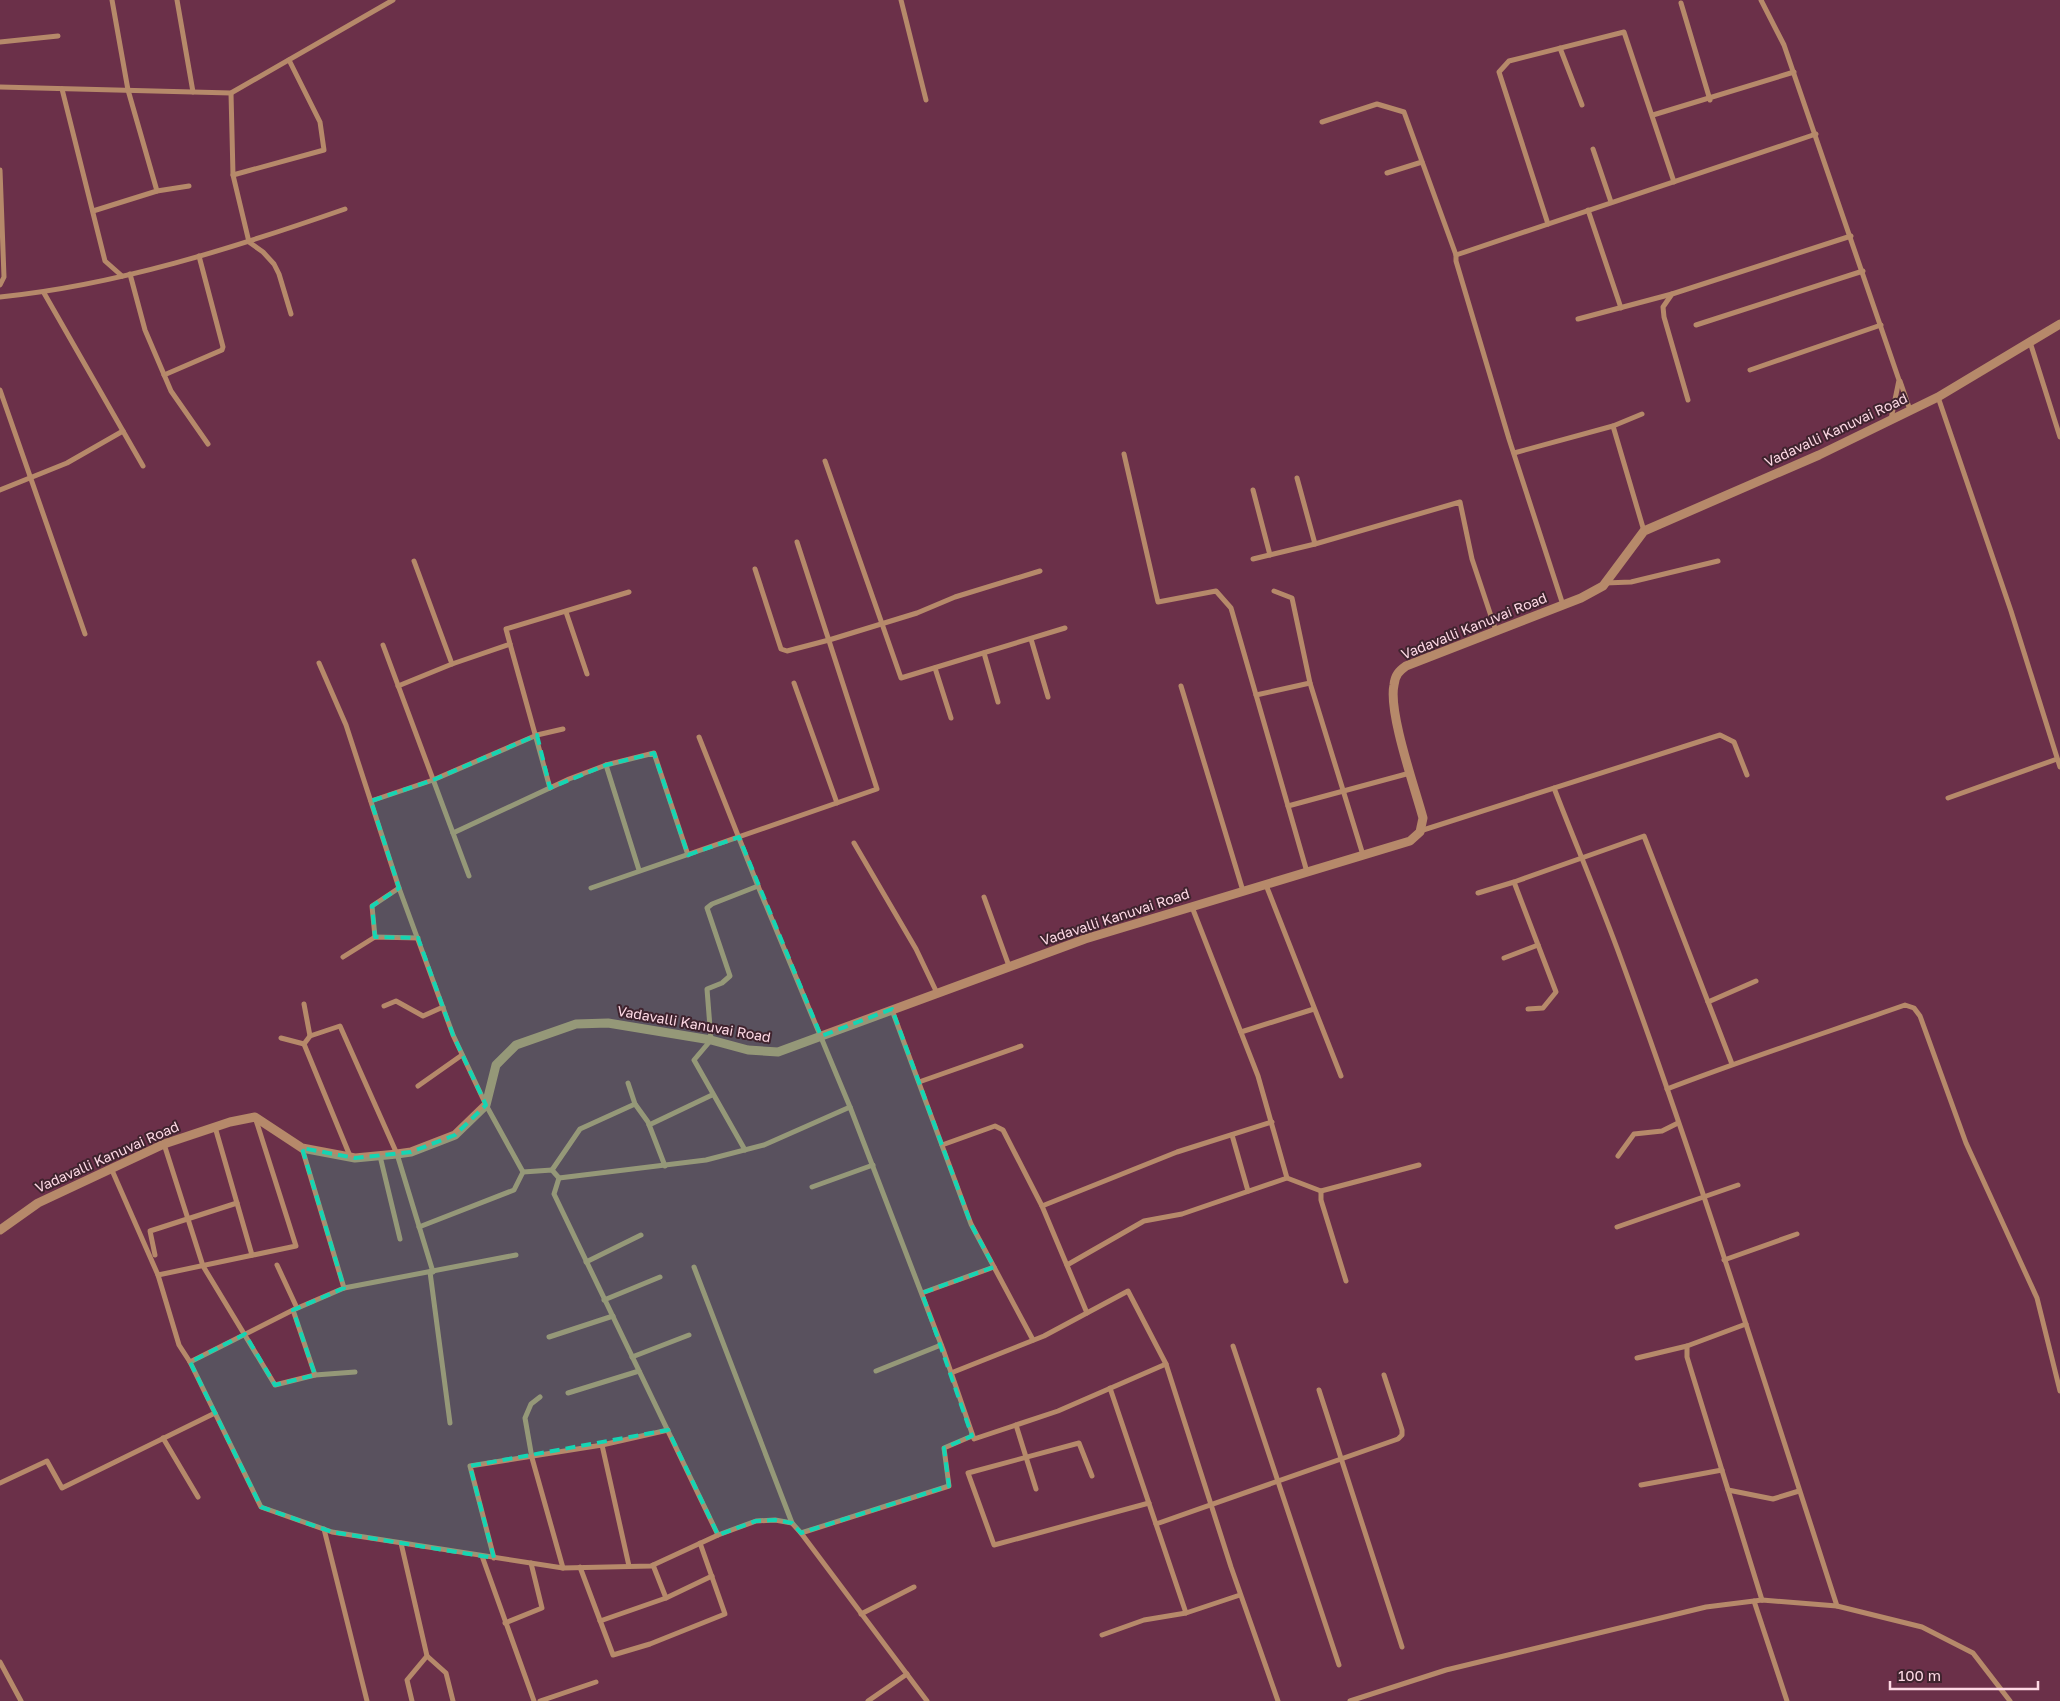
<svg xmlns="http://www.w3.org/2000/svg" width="2060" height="1701" font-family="'Golos Text',sans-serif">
	<rect width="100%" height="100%" fill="#6b3049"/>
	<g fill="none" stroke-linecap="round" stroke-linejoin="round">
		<!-- minor -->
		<g stroke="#b6896a" stroke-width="5">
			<path d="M112 0 128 90 157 191"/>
			<path d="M177 0 193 92"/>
			<path d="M901 0 926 100"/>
			<path d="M1761 0 1784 45 1899 380 1891 419"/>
			<path d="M1681 3 1710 100"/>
			<path d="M0 42 58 36"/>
			<path d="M1560 48 1582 105"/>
			<path d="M0 87 231 93 393 0"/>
			<path d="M62 89 105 261 122 276"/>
			<path d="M231 93 233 175 249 242 263 252 274 264 279 274 291 314"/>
			<path d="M1653 115 1794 72"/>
			<path d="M1322 122 1377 104 1404 112 1456 255V261L1509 439 1563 605"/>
			<path d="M1593 149 1611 202"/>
			<path d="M0 170 4 277 0 285"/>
			<path d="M1387 173 1422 162"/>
			<path d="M233 175 324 150 320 122 289 60"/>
			<path d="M1588 210 1621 308"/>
			<path d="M93 211 157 191 189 186"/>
			<path d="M1548 224 1499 72 1509 61 1624 32 1674 182"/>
			<path d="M1456 255 1816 134"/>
			<path d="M130 274 145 330 171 391 208 444"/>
			<path d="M44 293 143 466"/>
			<path d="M0 297C118 285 233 248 345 209"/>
			<path d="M1578 319 1672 294"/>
			<path d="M1696 325 1863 271"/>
			<path d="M2030 342 2060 437"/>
			<path d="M1750 370 1881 325"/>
			<path d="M164 375 222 350 223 347 199 256"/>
			<path d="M1900 381 1910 410"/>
			<path d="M0 390 85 634"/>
			<path d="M1938 397 2011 611 2060 767"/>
			<path d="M1688 400 1664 317 1663 307 1672 294 1851 236"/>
			<path d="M1613 426 1642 414"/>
			<path d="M1514 453 1613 426 1644 531"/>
			<path d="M1124 454 1158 602 1216 591 1231 608 1307 872"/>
			<path d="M825 461 901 678 1065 628"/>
			<path d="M1297 478 1315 544"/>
			<path d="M0 490 67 463 123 431"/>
			<path d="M1253 490 1270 555"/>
			<path d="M1253 559 1315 544 1460 502 1472 559 1496 631"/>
			<path d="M414 561 452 664"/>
			<path d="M755 569 781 649 787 651 829 640 917 613 955 597 1040 571"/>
			<path d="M1605 583 1631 582 1718 561"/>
			<path d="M1274 591 1292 598 1310 683 1363 855"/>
			<path d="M566 612 587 674"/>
			<path d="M1031 639 1048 697"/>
			<path d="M510 644 550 788"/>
			<path d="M383 645 469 876"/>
			<path d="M984 653 998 702"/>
			<path d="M319 663 346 725 399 888 453 1035 486 1105 523 1172 552 1170 559 1178 554 1194 718 1535"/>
			<path d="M935 668 951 718"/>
			<path d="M794 683 837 803"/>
			<path d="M398 686 452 664 510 644 506 629 629 592"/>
			<path d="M1181 686 1243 891"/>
			<path d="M1256 695 1310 683"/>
			<path d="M699 737 758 886 850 1107"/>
			<path d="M606 765 639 870"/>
			<path d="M1554 788C1576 845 1600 901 1621 959 1699 1172 1767 1390 1837 1606"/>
			<path d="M1948 798 2057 759"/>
			<path d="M371 801 433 780 537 735 563 729"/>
			<path d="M1288 806 1410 773"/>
			<path d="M1420 831 1720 735 1734 742 1747 775"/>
			<path d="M453 833 569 779 606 765 654 753 688 855"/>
			<path d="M854 843 916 949 937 993"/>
			<path d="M1514 882 1556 992 1543 1008 1528 1009"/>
			<path d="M1266 885 1341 1076"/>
			<path d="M591 888 877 789 797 542"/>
			<path d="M1478 893 1514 882 1644 836 1732 1064"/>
			<path d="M984 897 1009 966"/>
			<path d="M375 937 372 906 399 888"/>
			<path d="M343 957 375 937 418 938"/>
			<path d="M1504 958 1538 945"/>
			<path d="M1708 1002 1756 981"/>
			<path d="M304 1004 310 1036"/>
			<path d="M384 1006 396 1001 423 1016 443 1007"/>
			<path d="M892 1010 971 1224 1033 1340"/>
			<path d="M1241 1032 1314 1009"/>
			<path d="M281 1038 304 1044 310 1036 340 1026 397 1154 433 1272"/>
			<path d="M304 1044 350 1156"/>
			<path d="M919 1082 1021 1046"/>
			<path d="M628 1083 635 1104 648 1122 665 1166"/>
			<path d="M418 1086 462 1055"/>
			<path d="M1667 1089C1745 1059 1825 1033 1905 1005L1914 1008 1920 1016 1966 1143 2037 1298 2060 1391"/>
			<path d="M649 1125 712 1095"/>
			<path d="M215 1127 252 1255"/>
			<path d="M1232 1135 1248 1191"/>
			<path d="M164 1144 203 1266 275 1385 315 1375 355 1372"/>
			<path d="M942 1145 995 1126 1003 1130 1042 1206 1087 1313"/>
			<path d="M302 1148 344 1288"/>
			<path d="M745 1150 694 1060 711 1040 707 989 722 983 730 976 707 908 712 904 758 886"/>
			<path d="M380 1156 400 1239"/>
			<path d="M1618 1156 1634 1134 1662 1131 1678 1123"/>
			<path d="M111 1168 158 1275 296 1246 255 1117"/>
			<path d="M552 1170 580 1129 635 1104"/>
			<path d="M559 1178 706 1160 764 1145 850 1107 944 1352 974 1439 1058 1411 1166 1364"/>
			<path d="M1287 1178 1321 1191 1419 1165"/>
			<path d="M812 1187 873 1165"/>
			<path d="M1321 1191V1200L1346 1281"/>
			<path d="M1042 1206 1177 1152 1272 1122"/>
			<path d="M419 1227 514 1190 523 1172"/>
			<path d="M1617 1227 1738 1185"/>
			<path d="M155 1255 150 1231 237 1203"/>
			<path d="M1724 1260 1797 1234"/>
			<path d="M586 1262 641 1235"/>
			<path d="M277 1265 297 1308"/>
			<path d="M1067 1265 1144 1221 1182 1214 1287 1178 1258 1076 1192 907"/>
			<path d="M694 1267 792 1523"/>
			<path d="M430 1272 450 1423"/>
			<path d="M158 1275 179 1345 190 1362 215 1413"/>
			<path d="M922 1293 994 1267"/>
			<path d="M604 1300 660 1277"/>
			<path d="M293 1310 315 1375"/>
			<path d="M1746 1324 1687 1346V1357L1762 1600"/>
			<path d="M549 1337 613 1316"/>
			<path d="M1233 1346 1339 1665"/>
			<path d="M632 1357 689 1335"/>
			<path d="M1637 1358 1687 1346"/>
			<path d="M190 1362 293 1310 344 1288 516 1255"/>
			<path d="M876 1371 941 1345"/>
			<path d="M951 1373 1044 1336 1128 1291 1166 1364 1231 1567 1278 1701"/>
			<path d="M1110 1388 1186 1613"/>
			<path d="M1319 1390 1402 1647"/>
			<path d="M568 1393 639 1371"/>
			<path d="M540 1397 531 1404 525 1418 532 1458 563 1568"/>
			<path d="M1016 1425 1036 1489"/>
			<path d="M163 1438 198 1497"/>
			<path d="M602 1445 668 1430"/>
			<path d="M1092 1476 1079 1443 968 1473 994 1545 1149 1503"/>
			<path d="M0 1483 47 1461 62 1488 215 1413 261 1507 332 1532 563 1568 651 1566 718 1535 756 1521 775 1520 792 1523 801 1533 949 1486 944 1448 972 1436"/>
			<path d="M1641 1485 1722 1470"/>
			<path d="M1728 1490 1773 1499 1799 1491"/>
			<path d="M1156 1524 1398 1439 1402 1435V1430L1384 1375"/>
			<path d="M324 1529 367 1701"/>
			<path d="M801 1533 927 1701"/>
			<path d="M401 1543 427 1656 446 1673 453 1701"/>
			<path d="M482 1556 534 1701"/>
			<path d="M494 1558 470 1466 602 1445 629 1566"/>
			<path d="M653 1565 666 1598"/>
			<path d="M580 1567 613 1655 650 1644 725 1614 700 1543"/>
			<path d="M1754 1601 1787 1701"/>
			<path d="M861 1614 914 1587"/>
			<path d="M600 1621 666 1598 712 1576"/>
			<path d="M505 1623 542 1608 531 1563"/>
			<path d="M1102 1635 1144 1620 1186 1613 1240 1595"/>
			<path d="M0 1662 21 1701"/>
			<path d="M412 1701 407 1680 427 1656"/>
			<path d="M540 1701 596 1682"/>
			<path d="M868 1701 907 1674"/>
			<path d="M1350 1701 1446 1670 1706 1607 1762 1600 1837 1606 1922 1627 1973 1653 2010 1701"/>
		</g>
		<!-- tertiary -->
		<path stroke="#b6896a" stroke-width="9" d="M0 1230 38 1203 164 1144 230 1122 255 1117 302 1148 355 1158 397 1154 411 1152 455 1135 486 1105 496 1065 516 1045 576 1024 608 1023 711 1040 748 1050 778 1052 1085 939 1410 841 1420 832 1423 818C1415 788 1388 712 1394 685 1395 675 1399 671 1406 666L1581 598 1603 586 1644 531 1819 455 1938 397 2060 324"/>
	</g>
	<!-- marked area -->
	<path fill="#15d5b3" fill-opacity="0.2" stroke="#15d5b3" stroke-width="4" stroke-dasharray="10 6" stroke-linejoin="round" d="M537 735 550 788 606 765 654 753 688 855 739 837 821 1036 892 1009 971 1224 994 1267 922 1293 972 1436 944 1448 949 1486 801 1533 792 1523 775 1520 756 1521 718 1535 668 1430 470 1466 494 1558 332 1532 261 1507 190 1362 245 1334 275 1385 315 1375 293 1310 344 1288 302 1148 355 1158 411 1152 455 1135 486 1105 453 1035 418 938 375 937 372 906 399 888 371 801 433 780Z"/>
	<g text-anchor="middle" stroke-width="4" stroke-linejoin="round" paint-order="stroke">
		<!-- street labels -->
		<g font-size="14" fill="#fed9e5" stroke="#3f232e">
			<text transform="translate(1836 430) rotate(-25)" y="5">Vadavalli Kanuvai Road</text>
			<text transform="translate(1474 626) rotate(-22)" y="5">Vadavalli Kanuvai Road</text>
			<text transform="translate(1115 917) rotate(-18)" y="5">Vadavalli Kanuvai Road</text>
			<text transform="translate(694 1024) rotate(10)" y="5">Vadavalli Kanuvai Road</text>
			<text transform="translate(107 1157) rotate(-24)" y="5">Vadavalli Kanuvai Road</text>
		</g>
	</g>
	<!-- scale -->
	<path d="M1890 1681v8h148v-8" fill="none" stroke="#fed9e5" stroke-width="2.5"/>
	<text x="1898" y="1681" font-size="15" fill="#fed9e5" stroke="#3f232e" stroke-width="4" paint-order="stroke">100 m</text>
</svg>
